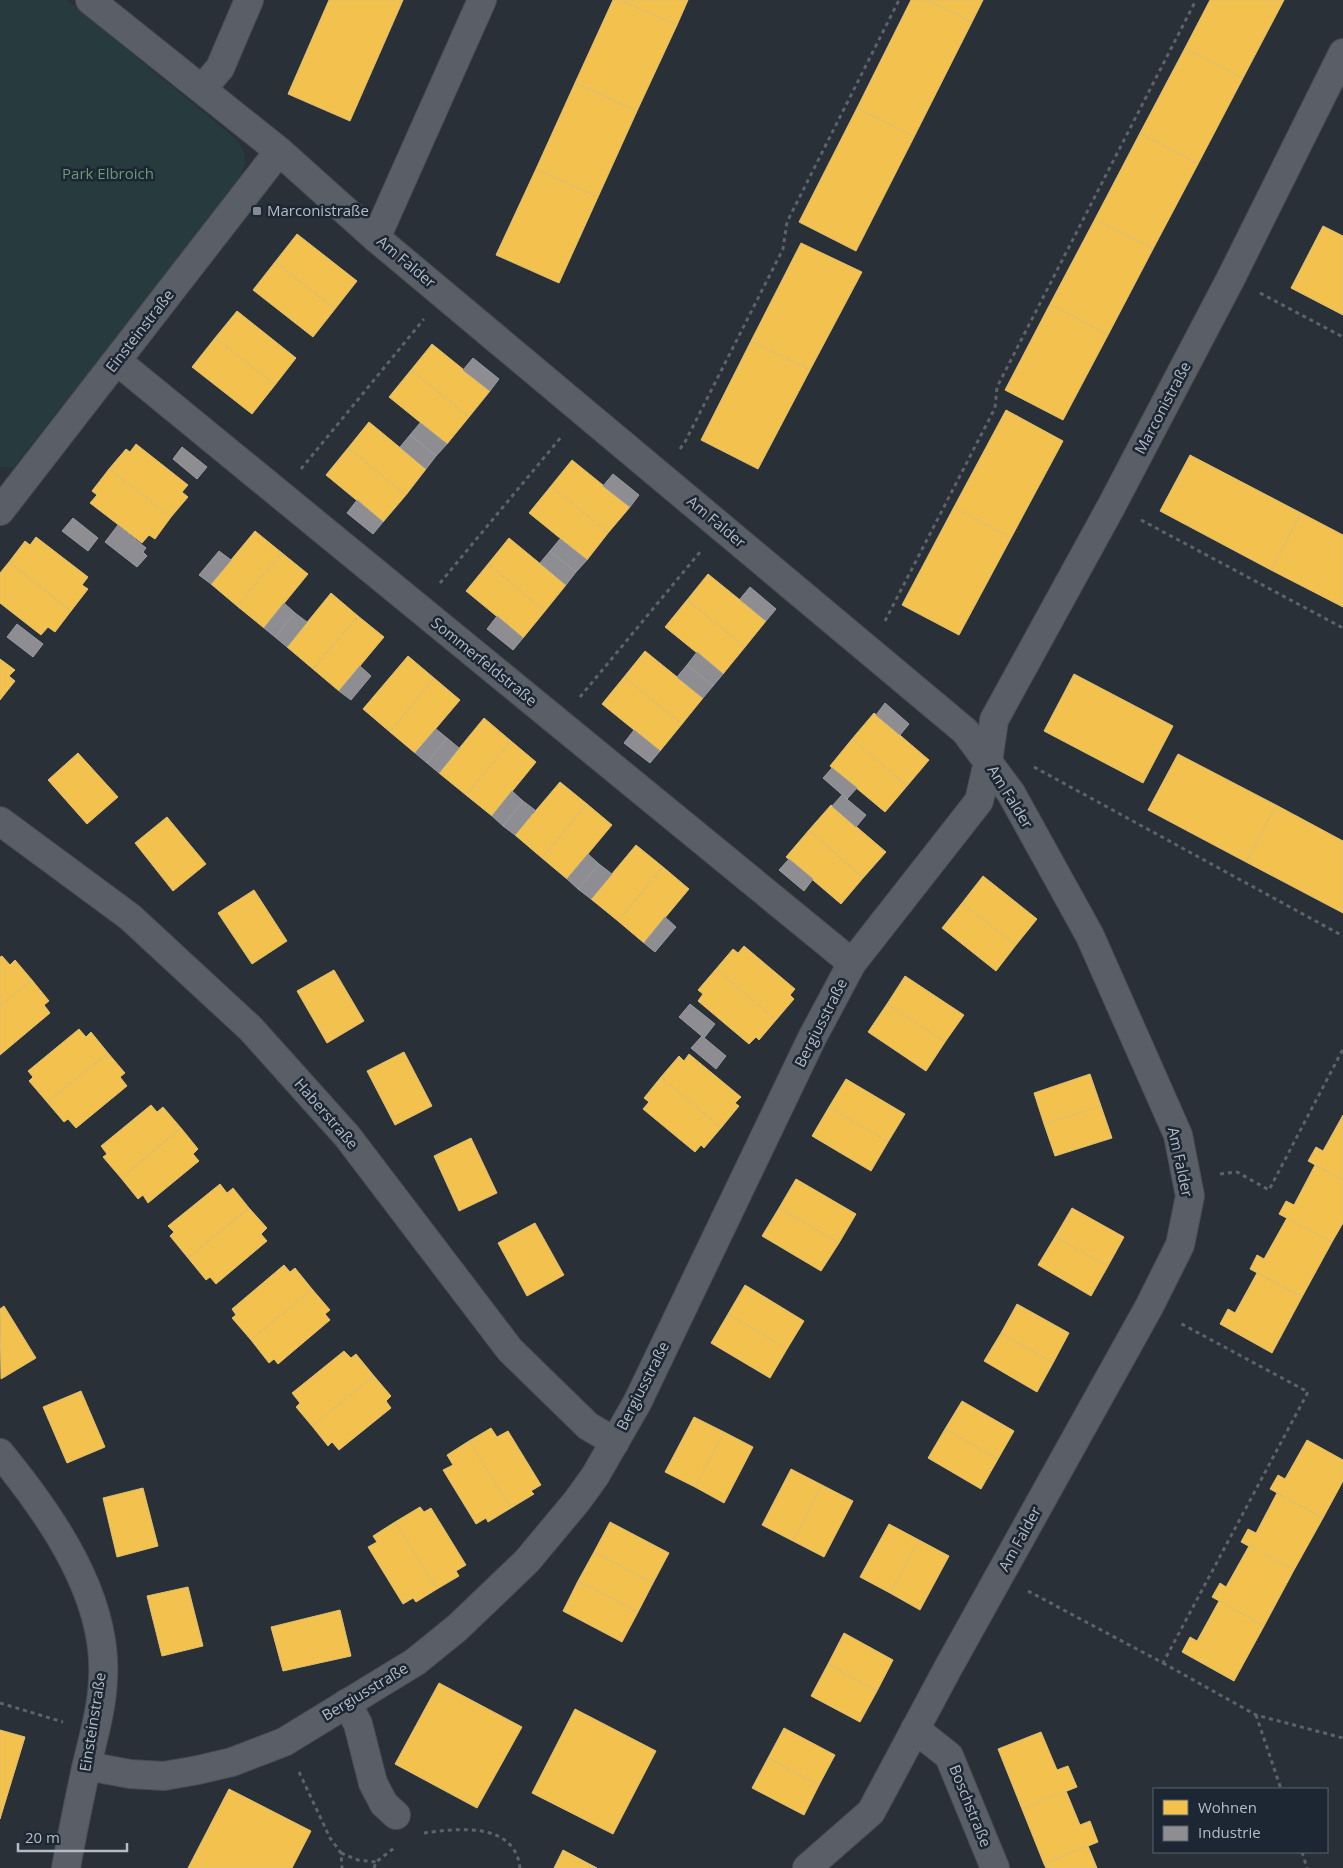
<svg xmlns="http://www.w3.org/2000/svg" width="1343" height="1868" font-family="'Open Sans',sans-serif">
	<rect width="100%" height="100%" fill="#2a3038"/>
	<!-- green -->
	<path fill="#273a3e" d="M0 0H67L236 139C252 159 244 173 231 193L13 468 0 467Z"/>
	<!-- homes -->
	<g fill="#f2c14e" stroke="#dfc073">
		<path d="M329 0H403L350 121 288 94Z"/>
		<path d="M613 0H620L677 25 637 111 575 83Z"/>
		<path d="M620 0H688L677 25Z"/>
		<path d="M911 0H927L972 22 914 137 857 108Z"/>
		<path d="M927 0H983L972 22Z"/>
		<path d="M1210 0H1284L1243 78 1185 48Z"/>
		<path d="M1185 48 1243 78 1198 164 1140 133Z"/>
		<path d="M575 83 637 111 598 197 536 169Z"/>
		<path d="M857 108 914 137 856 251 799 222Z"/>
		<path d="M1140 133 1198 164 1153 249 1095 219Z"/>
		<path d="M536 169 598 197 559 283 496 255Z"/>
		<path d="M1095 219 1153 249 1108 335 1050 304Z"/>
		<path d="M1323 226 1343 236V315L1291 288Z"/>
		<path d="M297 234 357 281 335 309 275 262Z"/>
		<path d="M801 243 862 272 810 370 751 341Z"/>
		<path d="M275 262 335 309 313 337 253 290Z"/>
		<path d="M1050 304 1108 335 1063 420 1005 390Z"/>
		<path d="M237 311 296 358 275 385 215 338Z"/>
		<path d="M215 338 275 385 252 414 192 367Z"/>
		<path d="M751 341 810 370 758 469 701 440Z"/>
		<path d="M432 344 490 391 469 417 411 370Z"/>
		<path d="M411 370 469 417 447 444 389 397Z"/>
		<path d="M1006 410 1063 441 1011 538 954 507Z"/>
		<path d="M369 422 426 469 406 495 348 448Z"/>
		<path d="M136 444 188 485 182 492 188 497 171 517 109 469 126 449 130 452Z"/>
		<path d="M348 448 406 495 383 522 326 475Z"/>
		<path d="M1190 455 1301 513 1271 570 1160 511Z"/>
		<path d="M572 460 630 507 608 533 551 486Z"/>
		<path d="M109 469 171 517 155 539 149 535 142 543 90 503 97 495 92 491Z"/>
		<path d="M551 486 608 533 587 560 529 513Z"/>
		<path d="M954 507 1011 538 959 635 902 605Z"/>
		<path d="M1301 513 1343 535V607L1271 570Z"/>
		<path d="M255 531 282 553 237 606 211 584Z"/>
		<path d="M36 537 88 577 82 585 88 589 71 611 9 562 25 541 30 545Z"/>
		<path d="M509 538 566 585 545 611 488 564Z"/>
		<path d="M282 553 308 574 264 628 237 606Z"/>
		<path d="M9 562 71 611 55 632 48 627 41 635 0 603V573Z"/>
		<path d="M488 564 545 611 523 638 466 591Z"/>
		<path d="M708 574 766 621 745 647 687 600Z"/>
		<path d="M331 593 358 616 313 669 287 647Z"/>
		<path d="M687 600 745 647 723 674 665 627Z"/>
		<path d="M358 616 384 637 339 691 313 669Z"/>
		<path d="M645 651 703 698 682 724 624 677Z"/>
		<path d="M408 656 434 678 390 732 363 709Z"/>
		<path d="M0 659 15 670 9 676 15 681 0 700Z"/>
		<path d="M1074 674 1173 726 1143 783 1044 731Z"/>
		<path d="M624 677 682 724 660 751 602 704Z"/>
		<path d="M434 678 460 700 415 753 390 732Z"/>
		<path d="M874 713 929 760 907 786 852 739Z"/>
		<path d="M484 718 511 741 466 795 439 773Z"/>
		<path d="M852 739 907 786 885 812 830 766Z"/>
		<path d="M511 741 536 762 492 816 466 795Z"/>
		<path d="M78 753 118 797 87 824 48 780Z"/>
		<path d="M1178 754 1276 805 1246 862 1148 810Z"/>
		<path d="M560 782 587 804 542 858 515 835Z"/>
		<path d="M587 804 612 825 567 879 542 858Z"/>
		<path d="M831 805 886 852 863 878 809 830Z"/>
		<path d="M1276 805 1343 841V913L1246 862Z"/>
		<path d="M167 817 206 864 173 891 135 843Z"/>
		<path d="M809 830 863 878 841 904 786 857Z"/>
		<path d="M636 845 663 867 618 921 591 899Z"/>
		<path d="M663 867 689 889 644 943 618 921Z"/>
		<path d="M983 876 1037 919 1016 945 962 903Z"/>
		<path d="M254 890 287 941 252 964 218 913Z"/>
		<path d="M962 903 1016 945 996 971 942 928Z"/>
		<path d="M744 946 795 989 790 995 794 999 776 1020 716 969 733 949 738 953Z"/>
		<path d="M2 956 10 965 15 960 32 980 0 1006V957Z"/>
		<path d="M716 969 776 1020 759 1040 756 1037 749 1044 698 1001 703 994 698 990Z"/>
		<path d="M334 970 364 1021 327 1043 297 991Z"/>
		<path d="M905 976 964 1015 945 1042 887 1004Z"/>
		<path d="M32 980 49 1001 44 1005 50 1013 0 1055V1006Z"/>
		<path d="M887 1004 945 1042 926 1071 868 1032Z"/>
		<path d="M79 1029 86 1037 91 1032 108 1053 47 1102 29 1081 33 1077 28 1071Z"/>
		<path d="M404 1052 432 1106 395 1125 367 1071Z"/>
		<path d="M108 1053 125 1073 120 1077 127 1086 76 1128 68 1119 64 1122 47 1102Z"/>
		<path d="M689 1054 741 1097 735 1103 739 1106 721 1128 661 1077 679 1056 684 1061Z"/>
		<path d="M1090 1074 1101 1106 1044 1124 1034 1093Z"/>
		<path d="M661 1077 721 1128 704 1148 701 1145 695 1152 643 1109 649 1102 644 1098Z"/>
		<path d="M846 1079 905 1114 888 1142 829 1107Z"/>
		<path d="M151 1105 157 1112 163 1107 181 1128 121 1178 103 1157 107 1154 101 1146Z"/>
		<path d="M1101 1106 1112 1138 1055 1156 1044 1124Z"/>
		<path d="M829 1107 888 1142 871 1171 812 1136Z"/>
		<path d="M1343 1115V1180L1308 1161 1316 1147 1323 1151Z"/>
		<path d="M181 1128 198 1149 193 1154 199 1161 148 1203 143 1195 138 1199 121 1178Z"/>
		<path d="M471 1138 497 1193 459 1211 434 1156Z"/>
		<path d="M1315 1165 1343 1180V1223L1332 1242 1279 1214 1286 1201 1294 1205Z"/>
		<path d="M796 1179 856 1214 839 1243 779 1208Z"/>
		<path d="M220 1184 227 1193 233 1188 249 1208 188 1258 170 1236 174 1232 168 1226Z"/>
		<path d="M249 1208 267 1228 261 1234 267 1241 216 1284 210 1277 206 1280 188 1258Z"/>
		<path d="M779 1208 839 1243 821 1271 762 1236Z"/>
		<path d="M1072 1208 1124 1237 1108 1266 1055 1237Z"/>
		<path d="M1287 1218 1332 1242 1302 1297 1250 1269 1257 1255 1264 1259Z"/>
		<path d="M535 1223 564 1275 527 1296 498 1243Z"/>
		<path d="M1055 1237 1108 1266 1091 1296 1038 1265Z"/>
		<path d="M284 1265 290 1272 295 1268 312 1289 251 1340 232 1318 236 1315 232 1309Z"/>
		<path d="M1257 1273 1302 1297 1272 1353 1220 1324 1228 1309 1235 1313Z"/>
		<path d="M745 1285 804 1321 787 1349 728 1314Z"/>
		<path d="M312 1289 330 1310 325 1314 330 1320 278 1364 274 1359 269 1363 251 1340Z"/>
		<path d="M1017 1304 1069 1333 1053 1363 1001 1333Z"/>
		<path d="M4 1306 36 1358 1 1379 0 1309Z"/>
		<path d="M728 1314 787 1349 770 1378 711 1343Z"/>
		<path d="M1001 1333 1053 1363 1037 1392 984 1361Z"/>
		<path d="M344 1351 351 1358 356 1354 374 1376 312 1426 296 1407 300 1403 292 1393Z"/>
		<path d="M374 1376 391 1396 386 1401 391 1408 339 1450 332 1442 328 1446 312 1426Z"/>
		<path d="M81 1391 105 1447 67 1463 43 1407Z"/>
		<path d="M962 1401 1014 1431 998 1459 945 1429Z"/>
		<path d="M694 1417 724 1432 695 1487 665 1472Z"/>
		<path d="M491 1428 497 1437 508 1431 541 1485 531 1491 534 1494 511 1508 469 1441Z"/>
		<path d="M945 1429 998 1459 981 1489 928 1458Z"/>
		<path d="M724 1432 753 1447 724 1503 695 1487Z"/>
		<path d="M1307 1440 1343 1460V1481L1323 1518 1270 1489 1278 1475 1285 1479Z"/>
		<path d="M469 1441 511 1508 488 1522 486 1518 476 1524 443 1470 453 1465 447 1455Z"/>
		<path d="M791 1469 822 1485 793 1541 762 1525Z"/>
		<path d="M822 1485 853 1501 824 1557 793 1541Z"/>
		<path d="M143 1488 158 1546 117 1557 103 1498Z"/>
		<path d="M1277 1493 1323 1518 1294 1570 1241 1542 1248 1529 1256 1533Z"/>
		<path d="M420 1507 424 1512 431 1508 466 1565 456 1571 459 1576 437 1589 395 1522Z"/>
		<path d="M395 1522 437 1589 416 1602 413 1598 403 1604 368 1547 377 1542 373 1536Z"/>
		<path d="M610 1522 669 1553 653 1583 594 1552Z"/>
		<path d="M889 1524 919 1540 890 1593 860 1577Z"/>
		<path d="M919 1540 949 1556 920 1610 890 1593Z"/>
		<path d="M1249 1546 1294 1570 1264 1626 1212 1597 1220 1583 1226 1587Z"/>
		<path d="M594 1552 653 1583 638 1612 578 1581Z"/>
		<path d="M578 1581 638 1612 622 1642 563 1611Z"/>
		<path d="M188 1587 203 1646 162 1656 147 1596Z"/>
		<path d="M1219 1601 1264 1626 1234 1681 1182 1652 1190 1637 1197 1641Z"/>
		<path d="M340 1610 351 1656 283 1671 271 1627Z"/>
		<path d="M844 1633 893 1660 877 1691 828 1664Z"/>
		<path d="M828 1664 877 1691 860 1722 811 1696Z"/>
		<path d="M439 1683 522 1727 477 1808 395 1764Z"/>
		<path d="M575 1709 656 1751 613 1834 532 1793Z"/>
		<path d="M784 1728 835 1755 819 1785 768 1758Z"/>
		<path d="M0 1730 25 1737 0 1819Z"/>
		<path d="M1041 1732 1057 1770 1068 1766 1077 1787 1022 1809 998 1749Z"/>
		<path d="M768 1758 819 1785 804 1815 752 1788Z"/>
		<path d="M229 1789 311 1831 292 1868H188Z"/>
		<path d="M1066 1791 1080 1825 1090 1821 1098 1842 1044 1864 1022 1809Z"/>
		<path d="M1088 1846 1097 1868H1046L1044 1864Z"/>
		<path d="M563 1850 597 1868H554Z"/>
	</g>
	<!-- industry -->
	<g fill="#8d8d92" stroke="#999ba2">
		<path d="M473 358 499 379 490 391 463 370Z"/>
		<path d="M420 423 447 444 436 456 410 435Z"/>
		<path d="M410 435 436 456 426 469 400 447Z"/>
		<path d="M182 447 207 467 197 479 173 459Z"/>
		<path d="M613 474 639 495 630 507 603 486Z"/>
		<path d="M357 500 383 522 373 534 347 513Z"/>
		<path d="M73 518 98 538 88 551 62 531Z"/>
		<path d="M118 525 146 548 143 552 147 556 137 567 105 542Z"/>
		<path d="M560 539 587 560 576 572 550 551Z"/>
		<path d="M219 551 231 560 211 584 199 575Z"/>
		<path d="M550 551 576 572 566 585 540 563Z"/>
		<path d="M750 587 776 609 766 621 740 599Z"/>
		<path d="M284 603 295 613 275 637 264 628Z"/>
		<path d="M295 613 307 622 287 647 275 637Z"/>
		<path d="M497 616 523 638 513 650 487 629Z"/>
		<path d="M17 624 43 644 33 657 7 637Z"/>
		<path d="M697 652 723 674 713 686 687 665Z"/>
		<path d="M687 665 713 686 703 698 677 677Z"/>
		<path d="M360 666 371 676 351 700 339 691Z"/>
		<path d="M885 703 909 724 900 735 876 715Z"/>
		<path d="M436 729 447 738 427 763 415 753Z"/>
		<path d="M634 730 660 751 650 763 624 743Z"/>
		<path d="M447 738 459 748 439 773 427 763Z"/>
		<path d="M832 768 857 788 847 799 823 778Z"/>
		<path d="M512 791 523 801 503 826 492 816Z"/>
		<path d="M842 795 866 815 856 827 832 806Z"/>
		<path d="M523 801 535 810 515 835 503 826Z"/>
		<path d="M588 854 599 864 578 889 567 879Z"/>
		<path d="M789 859 813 879 804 891 779 870Z"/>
		<path d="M599 864 612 874 591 899 578 889Z"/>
		<path d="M665 917 676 927 655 952 644 943Z"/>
		<path d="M690 1004 715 1024 704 1038 679 1017Z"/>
		<path d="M702 1036 726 1056 716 1069 691 1048Z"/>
	</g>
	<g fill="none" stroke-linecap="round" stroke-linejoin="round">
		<!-- minor casing -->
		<g stroke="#484c53" stroke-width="30">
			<g id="minor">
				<path d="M90 0 279 151 376 238 965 731 1011 793 1090 936 1178 1135 1190 1196 1180 1245 1149 1307 948 1668 871 1812 807 1868"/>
				<path d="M202 89 220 68 249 0"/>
				<path d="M376 238 482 0"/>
				<path d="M117 361 852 963"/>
				<path d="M0 511 279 151"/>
				<path d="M0 821 130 917 251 1029 347 1136 510 1350 588 1426 615 1442"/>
				<path d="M0 1453C50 1514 108 1596 103 1679 102 1708 93 1739 86 1768 79 1801 72 1834 66 1868"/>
				<path d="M347 1703 358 1724 373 1783 384 1804 396 1815"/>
				<path d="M915 1729 949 1756 995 1868"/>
				<path d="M87 1766 130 1774 164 1776 198 1770 232 1762 284 1742 415 1662 457 1628 527 1561 577 1501 595 1476 637 1403 812 1038 852 963 979 801 988 762 994 720 1112 505 1231 278 1343 53"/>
			</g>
		</g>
		<!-- path -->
		<g stroke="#5d636a" stroke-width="3" stroke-dasharray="4 4" stroke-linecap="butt">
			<path d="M1260 293 1343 337"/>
			<path d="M680 449 685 442 783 249 787 222 899 0"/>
			<path d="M301 469 424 319"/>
			<path d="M1141 520 1343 628"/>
			<path d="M440 583 562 436"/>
			<path d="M885 621 995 408 997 387 1196 0"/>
			<path d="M580 697 700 552"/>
			<path d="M1034 767 1343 936"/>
			<path d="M1220 1174 1237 1172 1269 1190 1343 1049"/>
			<path d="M1028 1591 1163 1663 1308 1392 1178 1322"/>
			<path d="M1163 1663 1256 1715 1343 1738"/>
			<path d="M0 1703 63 1722"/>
			<path d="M1256 1715 1281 1789"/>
			<path d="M299 1772 330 1838 341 1853 342 1868"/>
			<path d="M424 1833C458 1828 515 1822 520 1868"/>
			<path d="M1302 1852 1307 1868"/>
			<path d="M341 1853 358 1860 376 1862"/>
			<path d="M374 1868 376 1862 394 1848"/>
		</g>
		<!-- minor -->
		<use href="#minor" stroke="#5a5e66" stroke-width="28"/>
	</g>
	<!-- markers -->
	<rect fill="#848b96" stroke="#1d2633" stroke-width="2" x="252" y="206" width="10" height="10" rx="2.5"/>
	<g text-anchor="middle" stroke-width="5" stroke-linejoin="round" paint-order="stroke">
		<!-- park labels -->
		<g font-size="15" fill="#6b9a76" stroke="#1d2633">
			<text x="108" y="179">Park Elbroich</text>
		</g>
		<!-- poi labels -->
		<g font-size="15" fill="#b4bcc9" stroke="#1d2633" text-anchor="start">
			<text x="267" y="216">Marconistraße</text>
		</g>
		<!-- street labels -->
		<g font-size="15" fill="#b4bcc9" stroke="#1d2633">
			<text transform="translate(406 262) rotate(40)" y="5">Am Falder</text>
			<text transform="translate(140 331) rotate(-52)" y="5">Einsteinstraße</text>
			<text transform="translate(1163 408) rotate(-62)" y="5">Marconistraße</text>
			<text transform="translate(716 522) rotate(40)" y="5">Am Falder</text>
			<text transform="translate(484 662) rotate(39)" y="5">Sommerfeldstraße</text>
			<text transform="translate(1010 797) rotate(58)" y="5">Am Falder</text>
			<text transform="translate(821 1023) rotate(-63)" y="5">Bergiusstraße</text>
			<text transform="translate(326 1114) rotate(49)" y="5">Haberstraße</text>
			<text transform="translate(1180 1162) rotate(78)" y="5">Am Falder</text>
			<text transform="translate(643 1386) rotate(-63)" y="5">Bergiusstraße</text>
			<text transform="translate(1020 1539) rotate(-61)" y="5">Am Falder</text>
			<text transform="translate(365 1692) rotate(-31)" y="5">Bergiusstraße</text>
			<text transform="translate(93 1722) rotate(-81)" y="5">Einsteinstraße</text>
			<text transform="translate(970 1806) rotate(68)" y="5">Boschstraße</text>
		</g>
	</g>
	<!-- legend -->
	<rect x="1153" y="1788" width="175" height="65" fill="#1d2633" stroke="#59626f"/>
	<rect x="1163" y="1800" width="25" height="15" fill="#f2c14e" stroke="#59626f"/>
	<text x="1198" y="1813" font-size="15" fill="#b4bcc9">Wohnen</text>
	<rect x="1163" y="1826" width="25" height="15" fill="#8d8d92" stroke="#59626f"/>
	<text x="1198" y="1838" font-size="15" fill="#b4bcc9">Industrie</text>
	<!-- scale -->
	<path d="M18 1843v8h109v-8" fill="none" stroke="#b4bcc9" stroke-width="2.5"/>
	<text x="25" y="1843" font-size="15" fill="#b4bcc9" stroke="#1d2633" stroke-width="4" paint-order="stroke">20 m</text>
</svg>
